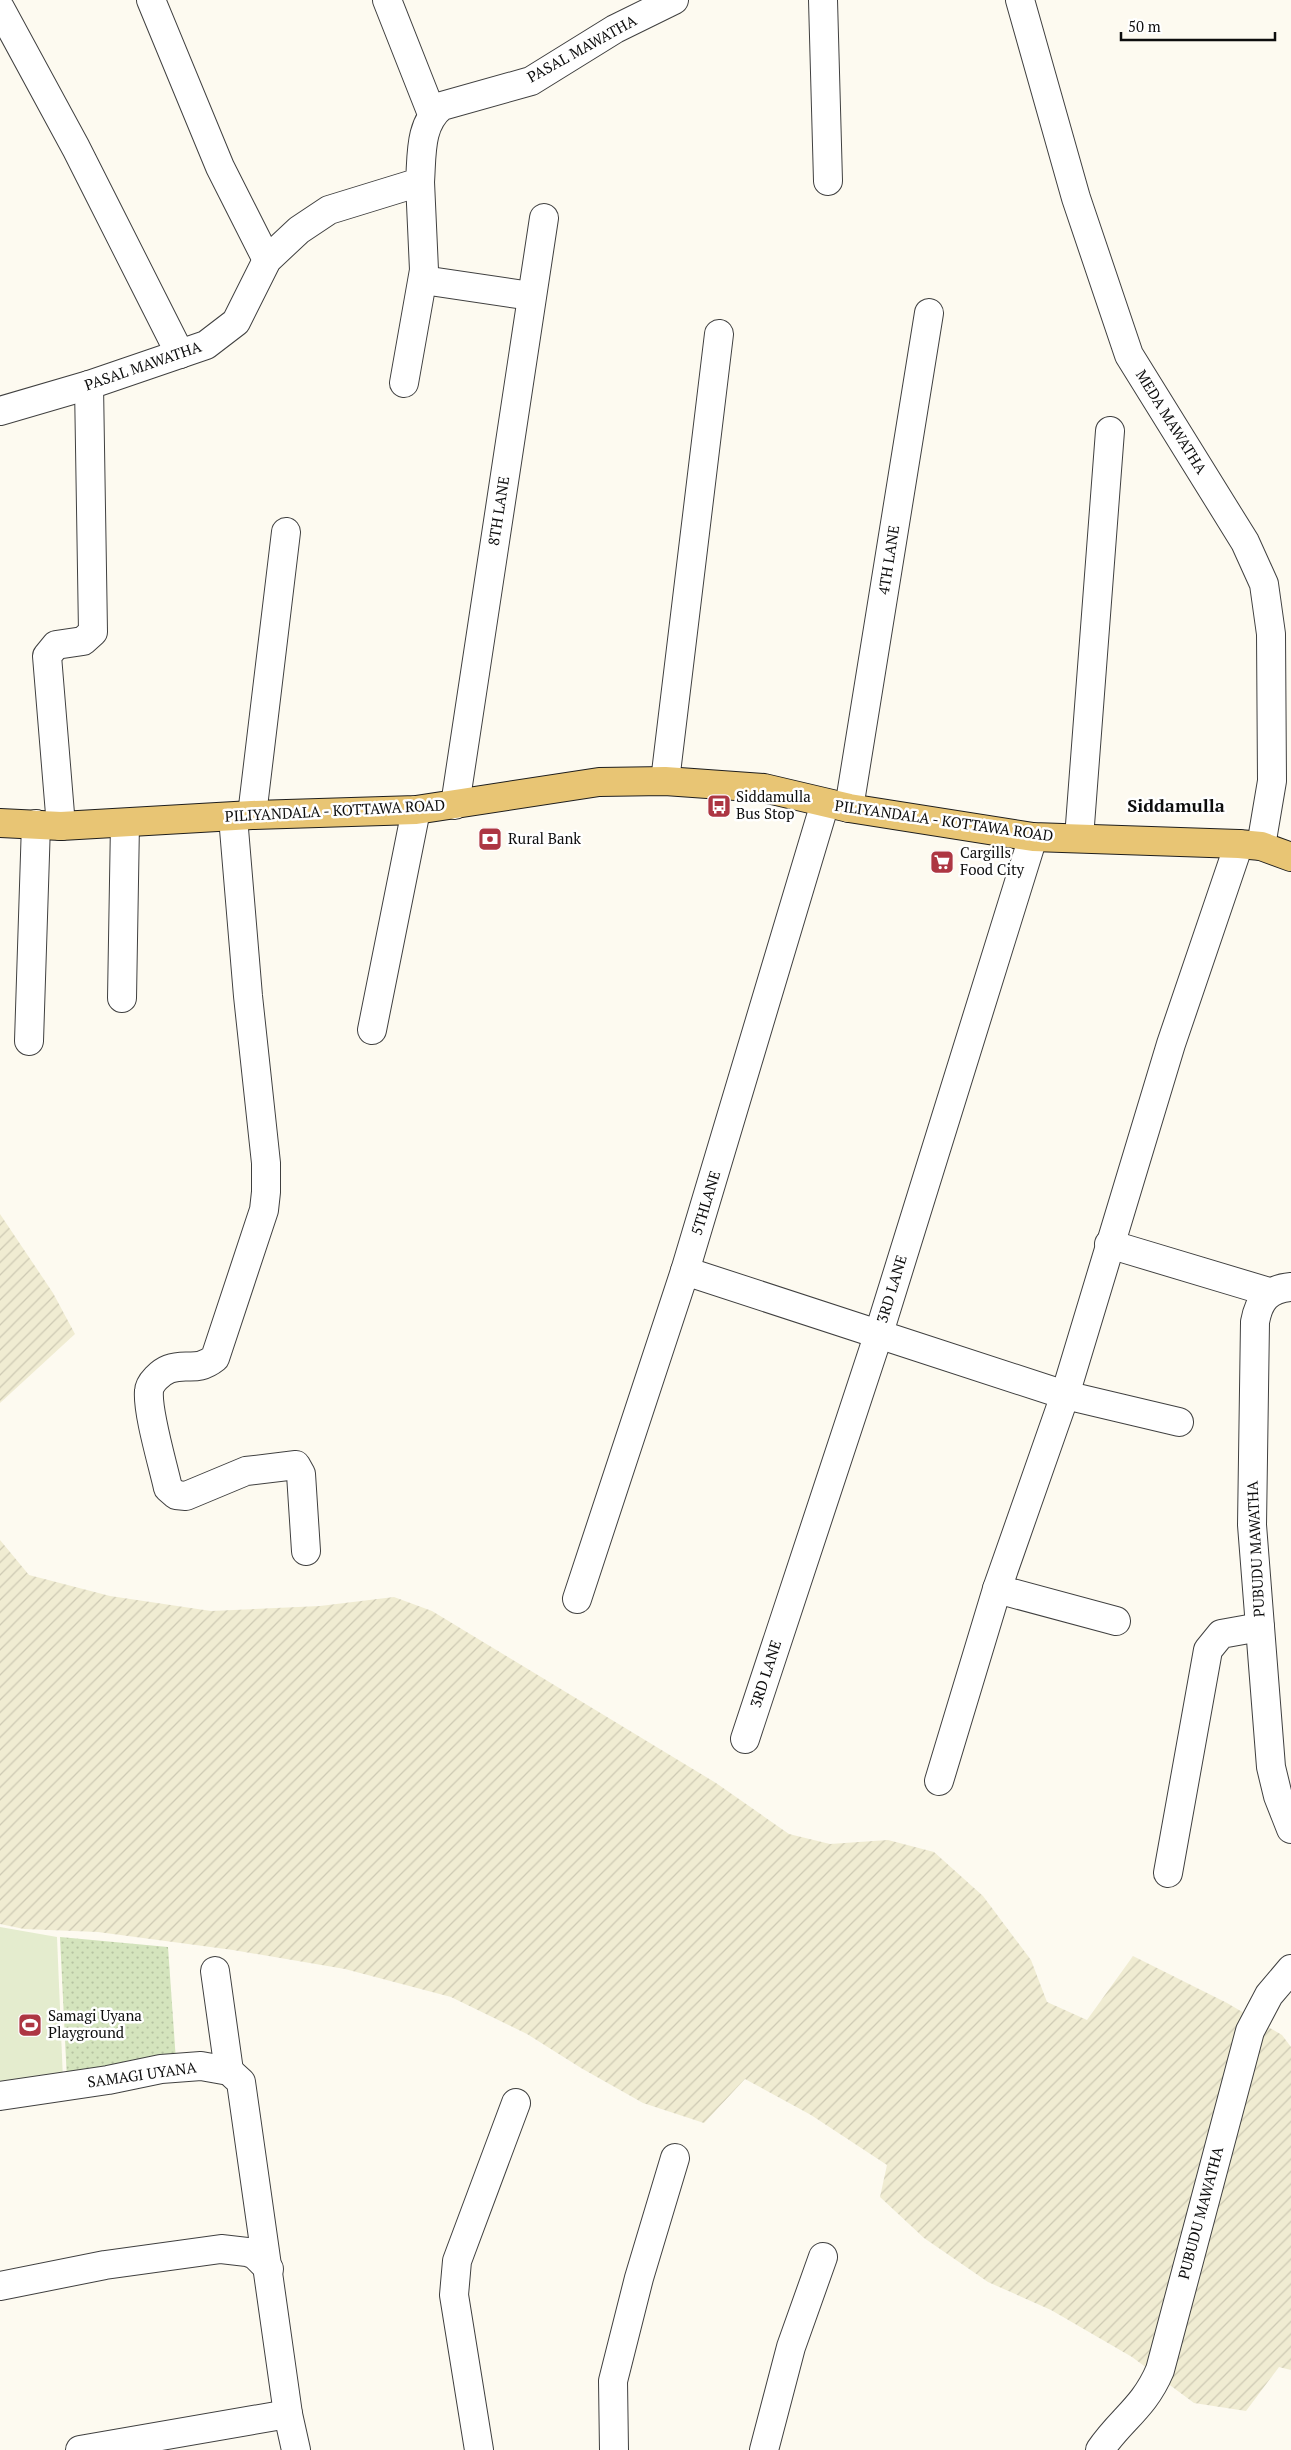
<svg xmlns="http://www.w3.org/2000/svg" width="1291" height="2450" font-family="'PT Serif',serif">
	<defs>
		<pattern id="farmland-furrows" width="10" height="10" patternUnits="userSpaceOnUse" patternTransform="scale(1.25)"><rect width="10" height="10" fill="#f0ecd2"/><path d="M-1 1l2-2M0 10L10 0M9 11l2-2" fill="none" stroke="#cdc9b3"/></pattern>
		<pattern id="park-dots" width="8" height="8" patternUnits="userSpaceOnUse" patternTransform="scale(1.25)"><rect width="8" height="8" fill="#d4e4bd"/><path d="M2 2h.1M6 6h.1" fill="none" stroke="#b5c2a1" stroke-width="1.8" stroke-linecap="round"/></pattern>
	</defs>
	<rect width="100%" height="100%" fill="#fdfaf0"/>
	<!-- farmland -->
	<g fill="url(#farmland-furrows)">
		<path d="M0 1214 53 1293 75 1334 0 1403Z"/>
		<path d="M0 1540 29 1575 110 1596 211 1611 320 1606 394 1597 432 1611 716 1783 789 1834 830 1844 888 1840 934 1852 983 1896 1031 1960 1047 2002 1087 2020 1133 1956 1227 2003 1282 2035 1291 2047V2370L1279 2367 1246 2411 1194 2403 1132 2357 1051 2310 988 2282 924 2238 880 2197 887 2165 811 2115 745 2079 704 2123 643 2103 581 2068 527 2034 451 1997 345 1969 233 1950 98 1932 24 1929 0 1924Z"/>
	</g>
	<!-- park -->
	<path fill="url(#park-dots)" d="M60 1937 168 1947 176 2061 67 2080Z"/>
	<!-- pitch -->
	<path fill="#e4ecce" d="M0 1927 57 1937 63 2080 0 2089Z"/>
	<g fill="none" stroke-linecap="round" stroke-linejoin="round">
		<!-- minor casing -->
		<g stroke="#404040" stroke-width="30">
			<g id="minor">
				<path d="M151 0 220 167 267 260"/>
				<path d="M387 0 432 114"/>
				<path d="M823 0 828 181"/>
				<path d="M1020 0 1076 198 1129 355 1245 542 1264 584 1271 634 1272 781 1261 846"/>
				<path d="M0 8 76 148 180 354"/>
				<path d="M423 280 531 296"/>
				<path d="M404 383 424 270 420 182"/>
				<path d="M0 411 89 385 206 345 236 322 267 260 299 230 329 210 420 182C422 155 419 124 442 106L531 81 615 29 674 0"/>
				<path d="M665 781 719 334"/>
				<path d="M455 805 544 218"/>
				<path d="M849 808 929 313"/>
				<path d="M252 815 286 532"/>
				<path d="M233 817 248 996 266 1163V1192L264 1210 215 1358C196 1373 187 1362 169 1369 161 1372 149 1383 149 1391 147 1412 163 1465 168 1488L176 1495 186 1496 246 1471 296 1465 301 1474 306 1551"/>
				<path d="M61 826 47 656 56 645 83 641 93 632 89 385"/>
				<path d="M1079 838 1110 431"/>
				<path d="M122 998 125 823"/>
				<path d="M372 1030 416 810"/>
				<path d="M29 1041 36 824"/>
				<path d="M1109 1244 1269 1292"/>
				<path d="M685 1271 1065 1395 1179 1422"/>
				<path d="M1291 1287C1268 1289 1259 1300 1255 1322L1252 1525 1271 1767 1278 1796 1291 1829"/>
				<path d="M997 1589 1116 1621"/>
				<path d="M577 1599 685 1271 825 803"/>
				<path d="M745 1739 878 1336 1033 837"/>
				<path d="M939 1781 997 1589 1065 1395 1171 1044 1239 844"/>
				<path d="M1168 1873 1208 1650 1221 1634 1260 1627"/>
				<path d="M215 1971 229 2071"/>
				<path d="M0 2096 108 2080 161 2069 201 2066 229 2071 241 2082 288 2414 296 2450"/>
				<path d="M0 2286 105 2265 221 2249 247 2252 255 2255 269 2269"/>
				<path d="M80 2450 288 2414"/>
				<path d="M479 2450 454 2295 457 2261 516 2103"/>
				<path d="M614 2450 613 2381 639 2278 675 2158"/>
				<path d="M764 2450 791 2347 823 2257"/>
				<path d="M1100 2450C1121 2419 1144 2408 1160 2370L1250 2031 1269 1995 1291 1969"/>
			</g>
		</g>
		<!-- major casing -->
		<g stroke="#1e1e1e" stroke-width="30">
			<path id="major" d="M0 823 61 826 252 815 416 810 599 782 665 781 764 788 849 808 1033 837 1239 844 1261 846 1291 857"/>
		</g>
		<!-- minor -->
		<use href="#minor" stroke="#fff" stroke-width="28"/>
		<!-- major -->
		<use href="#major" stroke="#e8c574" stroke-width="28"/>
	</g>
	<!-- icons -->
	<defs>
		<g id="bus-square" transform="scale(1.25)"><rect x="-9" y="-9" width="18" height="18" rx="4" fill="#ad3643" stroke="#fff"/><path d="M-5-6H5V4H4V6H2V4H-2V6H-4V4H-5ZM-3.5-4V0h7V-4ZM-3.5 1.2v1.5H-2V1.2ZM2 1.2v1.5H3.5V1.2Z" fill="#fff"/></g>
		<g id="bank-square" transform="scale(1.25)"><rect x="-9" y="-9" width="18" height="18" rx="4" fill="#ad3643" stroke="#fff"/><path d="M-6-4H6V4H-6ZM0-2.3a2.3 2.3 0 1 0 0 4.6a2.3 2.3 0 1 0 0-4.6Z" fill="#fff"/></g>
		<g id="supermarket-square" transform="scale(1.25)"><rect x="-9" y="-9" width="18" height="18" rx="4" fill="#ad3643" stroke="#fff"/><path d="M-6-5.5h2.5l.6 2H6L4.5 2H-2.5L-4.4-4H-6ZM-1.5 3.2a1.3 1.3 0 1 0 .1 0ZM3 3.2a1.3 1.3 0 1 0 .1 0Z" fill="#fff"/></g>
		<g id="stadium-square" transform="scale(1.25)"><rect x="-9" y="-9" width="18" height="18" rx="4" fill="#ad3643" stroke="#fff"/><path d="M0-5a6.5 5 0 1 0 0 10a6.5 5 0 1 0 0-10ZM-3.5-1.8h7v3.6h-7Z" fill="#fff"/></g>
	</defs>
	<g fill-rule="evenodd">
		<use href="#bus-square" x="719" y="806"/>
		<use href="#bank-square" x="490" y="839"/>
		<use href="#supermarket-square" x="942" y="862"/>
		<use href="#stadium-square" x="30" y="2025"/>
	</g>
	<g text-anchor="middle" stroke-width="5" stroke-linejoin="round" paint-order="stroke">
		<!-- street labels -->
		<g font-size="15" fill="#0d0d0d" stroke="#fff">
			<text transform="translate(582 49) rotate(-29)" y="5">PASAL MAWATHA</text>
			<text transform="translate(143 366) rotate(-19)" y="5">PASAL MAWATHA</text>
			<text transform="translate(1171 422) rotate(58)" y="5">MEDA MAWATHA</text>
			<text transform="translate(499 511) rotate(-81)" y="5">8TH LANE</text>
			<text transform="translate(889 560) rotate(-81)" y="5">4TH LANE</text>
			<text transform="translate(335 811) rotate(-3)" y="5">PILIYANDALA - KOTTAWA ROAD</text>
			<text transform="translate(944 821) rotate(8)" y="5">PILIYANDALA - KOTTAWA ROAD</text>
			<text transform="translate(706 1203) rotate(-73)" y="5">5THLANE</text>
			<text transform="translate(892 1289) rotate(-73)" y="5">3RD LANE</text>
			<text transform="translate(1256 1549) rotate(-93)" y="5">PUBUDU MAWATHA</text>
			<text transform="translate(766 1674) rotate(-72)" y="5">3RD LANE</text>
			<text transform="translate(142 2075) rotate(-8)" y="5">SAMAGI UYANA</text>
			<text transform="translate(1201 2213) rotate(-75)" y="5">PUBUDU MAWATHA</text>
		</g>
		<!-- poi labels -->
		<g font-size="15" fill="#0d0d0d" stroke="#fff" text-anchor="start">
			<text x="736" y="802">Siddamulla<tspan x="736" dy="17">Bus Stop</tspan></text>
			<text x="508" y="844">Rural Bank</text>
			<text x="960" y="858">Cargills<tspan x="960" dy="17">Food City</tspan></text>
			<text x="48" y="2021">Samagi Uyana<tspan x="48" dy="17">Playground</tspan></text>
		</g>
		<!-- quarter labels -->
		<g font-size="18" font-weight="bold" fill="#0d0d0d" stroke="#fff">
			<text x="1176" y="812">Siddamulla</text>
		</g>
	</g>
	<!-- scale -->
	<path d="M1121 32v8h154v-8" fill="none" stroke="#0d0d0d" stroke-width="2.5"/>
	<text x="1128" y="32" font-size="15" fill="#0d0d0d" stroke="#ffffff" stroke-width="4" paint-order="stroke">50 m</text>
</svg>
